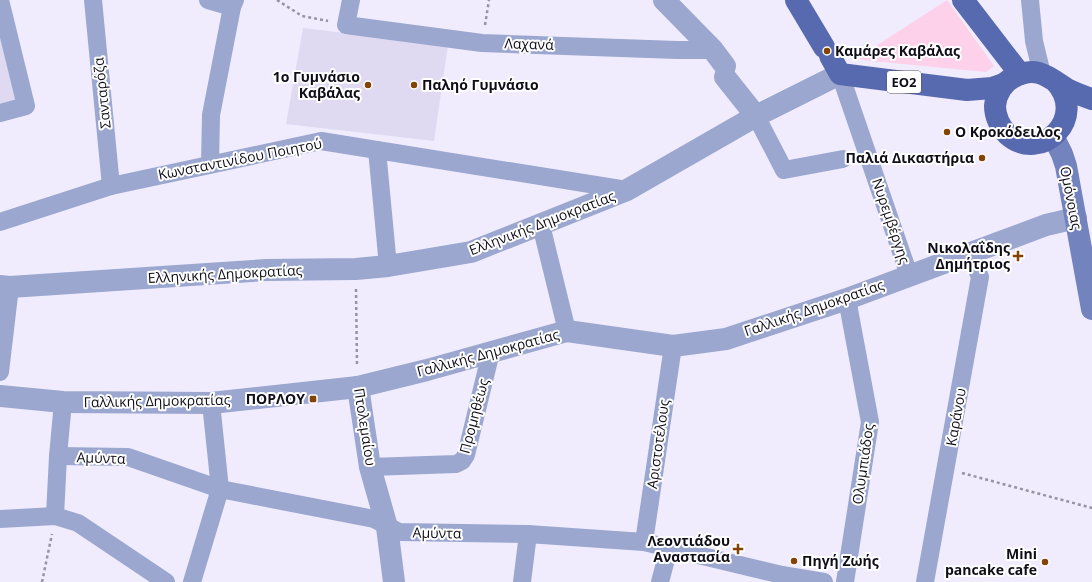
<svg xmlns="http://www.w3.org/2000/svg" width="1092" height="582" font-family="'Open Sans',sans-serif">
	<rect width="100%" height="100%" fill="#f0ecfe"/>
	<!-- built -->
	<g fill="#dfdaf1">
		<path d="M0 0 27 102 0 109Z"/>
		<path d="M303 28 448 45 434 141 286 124Z"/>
	</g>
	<!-- green -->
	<path fill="#fcd1e9" d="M947 0 994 66 986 72 862 60 859 57Z"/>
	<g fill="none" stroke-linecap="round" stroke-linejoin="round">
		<!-- path -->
		<g stroke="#9793a2" stroke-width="2.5" stroke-dasharray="3 3" stroke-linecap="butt">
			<path d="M277 0 302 16 328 21"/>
			<path d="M485 25 489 0"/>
			<path d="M356 289 357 366"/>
			<path d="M962 473 1092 508"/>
			<path d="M42 582 52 534"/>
		</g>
		<!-- minor -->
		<g stroke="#9ba7cf" stroke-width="18">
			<path d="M0 0 26 106 0 113"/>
			<path d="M93 0 111 186"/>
			<path d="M208 0 232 7"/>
			<path d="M351 0 346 25 482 43 677 50H713"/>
			<path d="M1030 0 1034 41 1042 74"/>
			<path d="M840 74 909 275"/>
			<path d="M756 116 784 170 843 159"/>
			<path d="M377 150 388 266"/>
			<path d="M210 164 211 115 232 7 235 0"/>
			<path d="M0 222 111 186 321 141 627 190"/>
			<path d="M541 225 567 331"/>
			<path d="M0 372 10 287"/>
			<path d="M58 456 128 457 220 489 374 519 399 532 528 534 644 542 782 575 824 582"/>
			<path d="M370 467 456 464 462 461 466 455 491 352"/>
			<path d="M55 516 58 456 63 402"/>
			<path d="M0 519 55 516 78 523 166 582"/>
			<path d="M644 542 673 346"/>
			<path d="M192 582 220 489 211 403"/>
			<path d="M522 582 528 534"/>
			<path d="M660 582 669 548"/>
			<path d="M845 582 870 422 847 299"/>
			<path d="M925 582 980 277 970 253"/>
		</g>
		<!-- tertiary -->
		<g stroke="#9ba7cf" stroke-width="22">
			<path d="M664 0 713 50 725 66"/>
			<path d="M725 77 756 116"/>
			<path d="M0 286 10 287 266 270 356 269 388 266 471 252 627 190 756 116 840 74"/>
			<path d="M358 387 370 467 387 527 394 582"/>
			<path d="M0 396 63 402 211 403 358 387 427 370 567 331 673 346 726 339 847 299 1046 225 1076 218"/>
		</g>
		<!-- secondary -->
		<path stroke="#7383bd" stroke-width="22" d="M1053 136 1062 154 1066 166 1092 309"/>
		<!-- primary -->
		<g stroke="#5769af" stroke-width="22">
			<path d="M796 0 824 47"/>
			<path d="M963 0 1020 74"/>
			<path d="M830 56 840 74 967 90 992 88 1004 84"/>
			<path d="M1055 81C1089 117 1041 165 1007 134 1000 127 995 116 995 106 996 94 1003 82 1014 77 1037 65 1048 77 1067 89 1075 93 1083 96 1092 99"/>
		</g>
	</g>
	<!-- markers -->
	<g fill="#824305" stroke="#fff" stroke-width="1.5">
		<circle cx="827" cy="51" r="4"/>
		<circle cx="368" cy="85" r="4"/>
		<circle cx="414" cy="85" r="4"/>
		<circle cx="947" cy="132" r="4"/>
		<circle cx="982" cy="158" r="4"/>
		<path d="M1016 250h4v4h4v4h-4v4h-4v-4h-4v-4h4z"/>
		<rect x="309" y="395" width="8" height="8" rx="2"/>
		<path d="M736 543h4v4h4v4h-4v4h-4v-4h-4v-4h4z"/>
		<circle cx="794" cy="561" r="4"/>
		<circle cx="1045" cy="562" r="4"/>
	</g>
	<g text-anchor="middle" stroke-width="4" stroke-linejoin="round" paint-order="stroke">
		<!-- shield labels -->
		<rect fill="#fff" stroke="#57565d" stroke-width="1" x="887" y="71" width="34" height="22" rx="3"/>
		<g font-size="13" font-weight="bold" fill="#0f0d17">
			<text x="904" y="87">ΕΟ2</text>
		</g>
		<!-- street labels -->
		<g font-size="14" fill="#0f0d17" stroke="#fff">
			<text transform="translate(529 44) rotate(2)" y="5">Λαχανά</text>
			<text transform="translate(102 93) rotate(-96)" y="5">Σανταρόζα</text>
			<text transform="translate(240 159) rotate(-11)" y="5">Κωνσταντινίδου Ποιητού</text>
			<text transform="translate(1071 198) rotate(79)" y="5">Ομόνοιας</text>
			<text transform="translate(891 221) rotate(71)" y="5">Νυρεμβέργης</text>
			<text transform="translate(542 223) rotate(-21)" y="5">Ελληνικής Δημοκρατίας</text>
			<text transform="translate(225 274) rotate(-3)" y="5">Ελληνικής Δημοκρατίας</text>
			<text transform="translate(814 308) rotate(-19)" y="5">Γαλλικής Δημοκρατίας</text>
			<text transform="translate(488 353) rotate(-15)" y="5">Γαλλικής Δημοκρατίας</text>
			<text transform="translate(157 401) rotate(-1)" y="5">Γαλλικής Δημοκρατίας</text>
			<text transform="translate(474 416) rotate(-75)" y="5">Προμηθέως</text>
			<text transform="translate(956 417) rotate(-80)" y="5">Καράνου</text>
			<text transform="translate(365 427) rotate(81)" y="5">Πτολεμαίου</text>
			<text transform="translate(658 444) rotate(-82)" y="5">Αριστοτέλους</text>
			<text transform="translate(101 458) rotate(2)" y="5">Αμύντα</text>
			<text transform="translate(863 464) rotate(-82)" y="5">Ολυμπιάδος</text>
			<text transform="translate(437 533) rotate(1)" y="5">Αμύντα</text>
		</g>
		<!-- poi labels -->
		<g font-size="14" font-weight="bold" fill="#0f0d17" stroke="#fff" text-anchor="end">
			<text x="835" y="56" text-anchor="start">Καμάρες Καβάλας</text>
			<text x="360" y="82">1ο Γυμνάσιο<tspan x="360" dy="16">Καβάλας</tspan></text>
			<text x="422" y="90" text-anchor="start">Παληό Γυμνάσιο</text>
			<text x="955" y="137" text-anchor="start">Ο Κροκόδειλος</text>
			<text x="974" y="163">Παλιά Δικαστήρια</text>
			<text x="1010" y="253">Νικολαΐδης<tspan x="1010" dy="16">Δημήτριος</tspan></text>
			<text x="305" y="404">ΠΟΡΛΟΥ</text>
			<text x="730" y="546">Λεοντιάδου<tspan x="730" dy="16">Αναστασία</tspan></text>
			<text x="1037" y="559">Mini<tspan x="1037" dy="16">pancake cafe</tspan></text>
			<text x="802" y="566" text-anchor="start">Πηγή Ζωής</text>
		</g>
	</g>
</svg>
